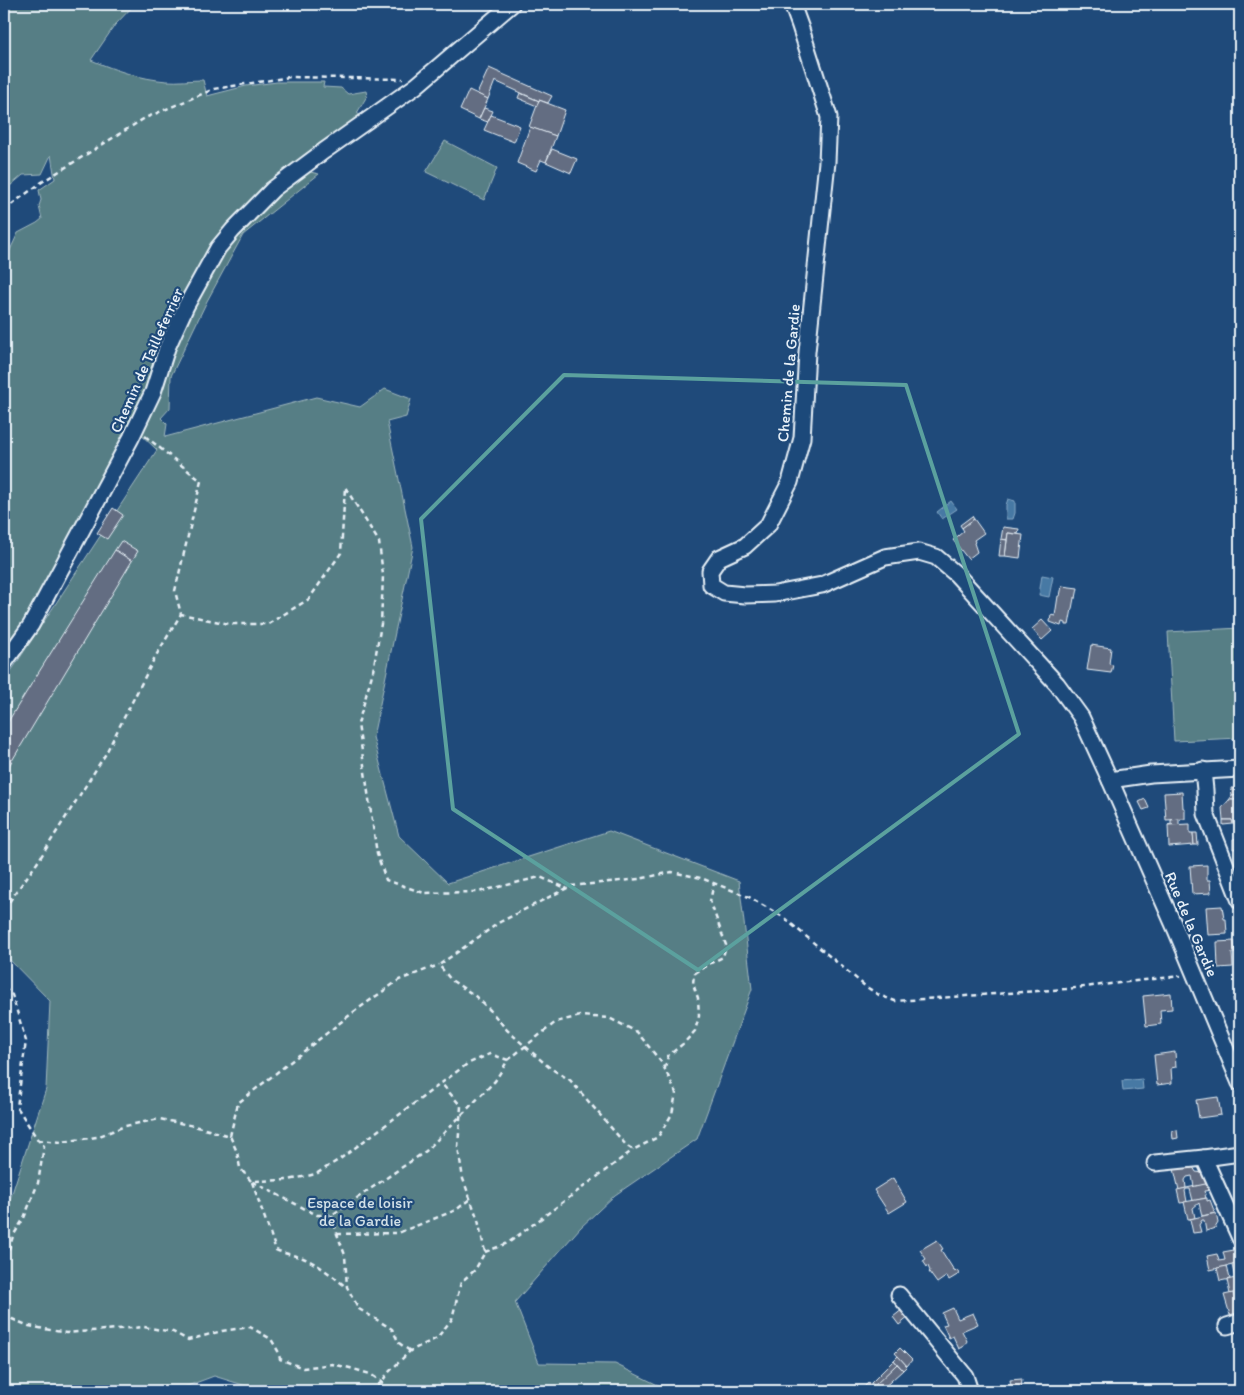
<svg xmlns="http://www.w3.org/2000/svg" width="1244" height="1395" font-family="Itim,sans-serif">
	<rect width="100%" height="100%" fill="#1f4a7a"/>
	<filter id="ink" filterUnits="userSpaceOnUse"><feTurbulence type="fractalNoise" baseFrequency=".02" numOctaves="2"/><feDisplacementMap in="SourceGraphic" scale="10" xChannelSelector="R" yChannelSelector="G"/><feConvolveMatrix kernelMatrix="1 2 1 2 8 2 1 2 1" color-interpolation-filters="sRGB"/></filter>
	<g filter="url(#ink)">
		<!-- green -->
		<g fill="#577e85" stroke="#a0b8be">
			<path d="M4 4H135L115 25 91 60C115 70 140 79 167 81 178 82 191 80 203 80L207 96 246 86 277 82H324L323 87 341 88 348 94 366 91 367 96 357 113 361 116 314 147 306 171 319 174 243 235 207 301 171 376 170 408 161 418 167 424 165 437 316 397 360 407 385 389 411 399 406 417 387 422 413 547 373 737 399 836 448 883 609 831 739 881 752 989 697 1139 615 1195 580 1228 515 1302 539 1363 615 1364 670 1391H258L256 1389 214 1376 174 1391H4V1218L46 1089 50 1001 4 954V682L157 450 133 427 28 621 4 654V263L18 233 37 223 42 219 39 206 41 200 39 190 55 179 51 155 42 174 23 175 4 191Z"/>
			<path d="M445 141 497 168 484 200 426 172Z"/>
			<path d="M1240 628V668H1238L1240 738 1174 741 1168 632Z"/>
		</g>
		<!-- water -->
		<g fill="#4779a4" stroke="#87a9c6">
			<path d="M1008 499 1015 501V513L1013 519H1006V505Z"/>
			<path d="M951 501 957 509 942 519 937 512Z"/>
			<path d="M1042 575 1053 577 1049 597 1039 595Z"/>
			<path d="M1142 1079 1143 1089 1123 1091 1122 1081Z"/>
		</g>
		<!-- building -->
		<g fill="#636d82" stroke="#e8f1f8">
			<path d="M489 68 552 96 548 103 539 100V101L495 81 488 99 477 94Z"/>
			<path d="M469 90 488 99 479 119 460 110Z"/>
			<path d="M520 93 539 101 537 106 518 98Z"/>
			<path d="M539 100 565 110 556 136 529 127Z"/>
			<path d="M484 108 493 111 488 122 479 119Z"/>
			<path d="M491 115 520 126 514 142 484 130Z"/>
			<path d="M530 127 556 136 546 162 541 160 536 171 517 163Z"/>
			<path d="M552 149 577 159 571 173 546 162Z"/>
			<path d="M113 508 123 515 107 539 97 533Z"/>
			<path d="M972 516 974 519 962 528 960 525Z"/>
			<path d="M974 519 984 533 974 540 975 542 974 543 977 552 968 559 953 540 964 531 962 528Z"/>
			<path d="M1003 527 1019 529 1018 534 1008 533 1007 540 1001 539Z"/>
			<path d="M1008 533 1023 535 1020 558 1005 556Z"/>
			<path d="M1001 539 1007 540 1005 556H999Z"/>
			<path d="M121 541 138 551 132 561 115 550Z"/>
			<path d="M115 550 132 561 4 774V728Z"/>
			<path d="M1062 586 1078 588 1076 598H1074L1069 625H1066V623L1062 622 1061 626 1050 622 1051 615 1055 616 1058 596H1060Z"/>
			<path d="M1042 620 1052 631 1042 640 1032 629Z"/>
			<path d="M1091 645 1111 648 1109 664 1113 665 1111 673 1087 670Z"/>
			<path d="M1231 788H1240V795L1232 796Z"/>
			<path d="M1182 792 1183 808H1185V819L1166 820 1164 793Z"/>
			<path d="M1240 795V809H1239V803L1236 800H1229L1232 796Z"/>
			<path d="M1145 799 1149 808 1143 810 1139 802Z"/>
			<path d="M1229 800H1236L1239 803 1240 824H1233L1232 820H1223L1222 808Z"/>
			<path d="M1179 819V825H1168L1171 824V820Z"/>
			<path d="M1223 820H1232L1233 824 1223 825Z"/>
			<path d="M1190 824V833H1193L1194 845 1169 847 1168 825Z"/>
			<path d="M1193 833H1197L1198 845H1194Z"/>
			<path d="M1240 838V848L1233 849V839Z"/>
			<path d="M1207 865V880H1210L1211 893 1192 894 1190 866Z"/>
			<path d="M1222 906 1224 919H1226L1227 934 1208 935 1206 907Z"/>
			<path d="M1198 933 1202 942 1197 943 1193 934Z"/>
			<path d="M1234 941 1235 953H1232L1233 967 1218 968 1217 942Z"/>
			<path d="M1171 993 1172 1009 1160 1010 1161 1024 1146 1026 1143 996Z"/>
			<path d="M1233 998H1240V1014L1235 1015Z"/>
			<path d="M1175 1052 1176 1067 1171 1068 1172 1083 1157 1085 1154 1055Z"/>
			<path d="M1218 1097 1221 1115 1199 1118 1196 1100Z"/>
			<path d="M1177 1130 1178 1138 1173 1139 1172 1131Z"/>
			<path d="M1193 1167 1196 1172 1204 1173 1208 1184 1194 1187 1192 1176 1187 1177 1185 1180 1186 1188 1179 1190 1174 1169Z"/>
			<path d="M1240 1169V1183L1237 1184 1234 1170Z"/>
			<path d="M893 1178 907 1202 889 1213 874 1190Z"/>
			<path d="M1210 1183 1212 1190 1204 1191 1206 1198 1193 1201 1190 1189H1186L1185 1191 1187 1202 1180 1203 1177 1190Z"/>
			<path d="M1207 1198V1201L1210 1200 1215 1213 1202 1216 1199 1203 1193 1208 1195 1218 1188 1219 1184 1202Z"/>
			<path d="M1216 1213 1218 1223 1215 1228 1206 1231 1204 1220H1202L1199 1225 1201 1232 1193 1233 1190 1219Z"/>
			<path d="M937 1240 943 1249 941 1250 955 1272 957 1270 959 1274 949 1280 947 1276 937 1283 929 1272 930 1271 928 1266 927 1267 923 1261 926 1259 920 1250Z"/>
			<path d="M1234 1250 1237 1264 1210 1270 1207 1256 1217 1254 1219 1261 1225 1260 1223 1252Z"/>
			<path d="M1240 1263V1277L1235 1278 1232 1265Z"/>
			<path d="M1227 1266 1230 1279 1220 1281 1217 1268Z"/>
			<path d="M1240 1277V1291L1230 1294 1227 1280Z"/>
			<path d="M1233 1293 1236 1304 1240 1306V1312L1230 1315 1224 1295Z"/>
			<path d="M953 1308 958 1319 973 1313 978 1324 962 1331 967 1341 963 1347 959 1349 953 1336 949 1338 943 1325 947 1324 942 1313Z"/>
			<path d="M903 1309 909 1317 899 1325 893 1317Z"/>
			<path d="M900 1348 912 1360 907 1366 895 1353Z"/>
			<path d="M898 1356 907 1366 903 1370 894 1360Z"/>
			<path d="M894 1360 897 1364 875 1386 871 1383Z"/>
			<path d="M897 1364 903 1370 880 1391 878 1389 876 1391H860L869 1382 873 1387Z"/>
			<path d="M1022 1379 1021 1390 1012 1391 1010 1380Z"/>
			<path d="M1011 1386 1012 1391H993V1387Z"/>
		</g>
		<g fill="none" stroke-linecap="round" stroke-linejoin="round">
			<!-- street casing -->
			<g stroke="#e8f1f8" stroke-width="19">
				<g id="street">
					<path d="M792 4 800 26 829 117 827 162 807 352 802 438 790 482 768 525 745 546 719 558 710 571 711 585 724 593 745 595 775 594 822 585 885 557 919 552 936 557 956 574 1057 684 1081 717 1110 780 1176 930 1240 1083"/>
					<path d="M4 663 31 625 131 438 153 392 167 348 175 330 186 306 218 248 233 230 273 189 324 151 416 86 512 4"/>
					<path d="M1203 770 1205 790 1206 814 1240 901"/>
					<path d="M1110 780 1151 774 1240 769"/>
					<path d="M1240 1153 1204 1158 1240 1238"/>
					<path d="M1155 1163 1204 1158"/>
					<path d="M899 1295 965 1376 970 1391"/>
					<path d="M1227 1326 1240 1322"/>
				</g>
			</g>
			<!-- path -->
			<g stroke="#e8f1f8" stroke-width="2.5" stroke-dasharray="5 4" stroke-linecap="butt">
				<path d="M4 210 42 182 145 118 214 89 290 77 403 79"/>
				<path d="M145 436 201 481 175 591 181 614 229 624H268L309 599 341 553 345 487 379 542 383 575 381 624 373 671 358 724 377 854 386 880 424 893 478 892 540 877 566 888"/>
				<path d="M4 909 37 863 105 755 154 659 181 614"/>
				<path d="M4 988 12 995 26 1041 17 1107 38 1140 44 1146 38 1183 24 1218 13 1236 4 1265"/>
				<path d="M508 1060 556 1022 580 1016 609 1018 637 1032 662 1063 676 1093 672 1114 658 1137 633 1150 626 1145 570 1080 550 1068 526 1047 507 1030 490 1010 474 995 451 980 439 965 500 922 571 886 639 879 672 872 701 878 749 897 783 917 865 986 879 995 895 1001 1066 989 1181 976"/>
				<path d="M665 1068 668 1056 684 1043 695 1031 699 1016 698 998 693 984 694 974 707 965 723 957 726 945 710 901 714 883"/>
				<path d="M230 1136 238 1103 355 1011 399 980 439 965"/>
				<path d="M38 1140 62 1142 97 1137 125 1126 159 1119 194 1126 230 1136 237 1152 240 1168 251 1181 289 1180 316 1174 340 1159 467 1064 490 1054 508 1060 495 1081 426 1151 332 1215H317L251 1181"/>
				<path d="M252 1182 276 1250C285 1254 294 1255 303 1258 318 1264 333 1276 346 1287"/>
				<path d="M332 1215 337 1234 345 1255 347 1287 359 1309 392 1329 399 1343 410 1351"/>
				<path d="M337 1234 398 1233 456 1210 470 1199"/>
				<path d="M485 1252 508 1243 633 1150"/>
				<path d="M4 1314 12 1319 29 1326 66 1333 144 1327 173 1332 188 1340 222 1331 250 1327 271 1339 278 1351 280 1359 303 1368 332 1364 350 1368 370 1374 382 1382 380 1391"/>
				<path d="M199 1391 214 1387 244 1391"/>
				<path d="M370 1391 382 1382 387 1374 410 1351 437 1338 452 1319 461 1282 475 1270 485 1252 478 1220 463 1179 458 1147 461 1106 441 1083"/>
			</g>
			<!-- street -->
			<use href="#street" stroke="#1f4a7a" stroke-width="15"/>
		</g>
	</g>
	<!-- marked area -->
	<path fill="none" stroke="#5ba19e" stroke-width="4" stroke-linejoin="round" d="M564 375 906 385 1019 734 698 970 453 809 421 519Z"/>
	<g text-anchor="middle" stroke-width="4.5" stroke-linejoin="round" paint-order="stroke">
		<!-- street labels -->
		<g font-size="16" fill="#e8f1f8" stroke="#1f4a7a">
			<text transform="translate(146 360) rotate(-66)" y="6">Chemin de Tailleferrier</text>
			<text transform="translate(788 373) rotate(-85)" y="6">Chemin de la Gardie</text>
			<text transform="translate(1192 924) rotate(67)" y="6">Rue de la Gardie</text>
		</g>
		<!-- park labels -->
		<g font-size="16" fill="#d2e0e7" stroke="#1f4a7a">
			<text x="360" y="1208">Espace de loisir<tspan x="360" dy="18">de la Gardie</tspan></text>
		</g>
	</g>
	<!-- margin -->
	<rect width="1244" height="1395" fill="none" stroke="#1f4a7a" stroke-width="20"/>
	<rect x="10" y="10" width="1224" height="1375" fill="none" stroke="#e8f1f8" stroke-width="2" filter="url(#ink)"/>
</svg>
